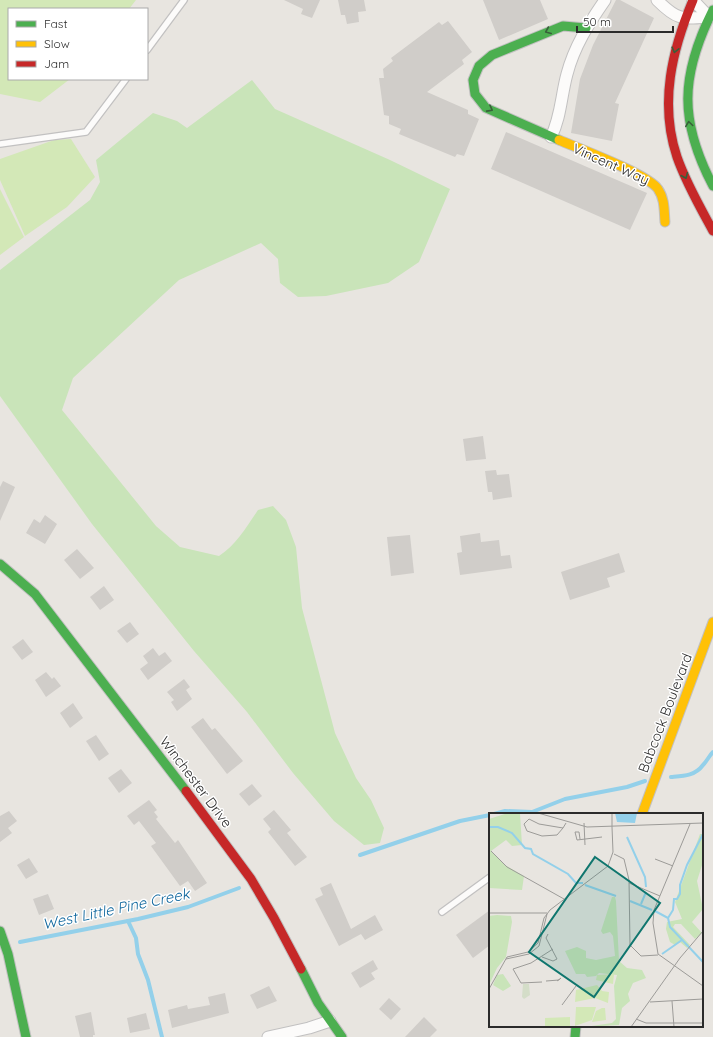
<svg xmlns="http://www.w3.org/2000/svg" width="713" height="1037" font-family="Quicksand,sans-serif">
	<rect width="100%" height="100%" fill="#e8e5e0"/>
	<!-- green -->
	<path fill="#c9e4b9" d="M252 80 275 109 390 160 450 189 419 262 388 283 326 296 298 297 280 283 278 259 261 243 179 280 73 378 62 410 156 526 180 547 219 556C236 545 247 526 258 510L273 506 286 520 296 547 302 608 335 733 356 778 371 800 384 828 380 843 364 845 334 821 293 773 247 712 194 651 92 524 0 396V270L90 200 100 182 96 160 153 113 177 121 187 128Z"/>
	<!-- pitch -->
	<g fill="#d3e8b7">
		<path d="M0 0H136L129 9H9V79H70L40 102 0 94Z"/>
		<path d="M71 139 95 177 67 207 25 236 0 180V159L54 140Z"/>
		<path d="M0 189 24 237 0 255Z"/>
	</g>
	<g fill="none" stroke-linecap="round" stroke-linejoin="round">
		<!-- stream -->
		<g stroke="#93d0ea" stroke-width="4">
			<path d="M671 777C683 776 695 776 703 765 707 761 709 756 713 752"/>
			<path d="M494 814 505 811 532 812 565 799 627 787 645 781"/>
			<path d="M360 855 460 821 490 815"/>
			<path d="M128 921 136 938 138 954 148 980 162 1037"/>
			<path d="M20 942 138 919 188 907 239 888"/>
		</g>
	</g>
	<!-- building -->
	<g fill="#d0cdc9">
		<path d="M284 0H320L312 18 301 14 303 9Z"/>
		<path d="M338 0H364L366 11 358 12 359 22 347 24 345 15H341Z"/>
		<path d="M483 0H540L548 19 499 40Z"/>
		<path d="M616 0H620L654 18 615 103 619 104 612 141 571 133 580 79 593 45Z"/>
		<path d="M448 21 472 52 462 60 464 64 427 92 468 110V114L479 119 464 156 457 154 455 157 399 134 401 129 389 124V116L384 115 379 78H384L383 69 393 61 391 58 439 22 442 25Z"/>
		<path d="M506 132 647 193 630 230 491 169Z"/>
		<path d="M483 436 486 459 466 461 463 439Z"/>
		<path d="M496 470 497 475 509 474 512 497 493 500 492 492H488L485 471Z"/>
		<path d="M3 481 15 487 0 521V487Z"/>
		<path d="M45 515 57 524 45 544 26 533 34 519 40 523Z"/>
		<path d="M480 533 481 542 499 540 501 556 510 555 512 568 460 575 457 553 462 552 460 536Z"/>
		<path d="M410 535 414 573 391 576 387 537Z"/>
		<path d="M77 549 94 568 80 579 64 560Z"/>
		<path d="M619 553 625 572 607 578 610 587 570 600 561 572Z"/>
		<path d="M104 586 114 600 100 610 90 597Z"/>
		<path d="M130 622 139 634 127 643 117 631Z"/>
		<path d="M23 639 33 652 22 660 12 647Z"/>
		<path d="M153 648 159 656 165 652 172 661 148 680 140 669 148 663 143 656Z"/>
		<path d="M46 672 52 679 54 677 61 686 46 697 35 680Z"/>
		<path d="M184 679 190 687 186 690 192 699 177 711 171 702 174 700 167 692Z"/>
		<path d="M73 703 83 718 70 728 60 713Z"/>
		<path d="M203 718 212 730 215 728 243 761 227 774 191 727Z"/>
		<path d="M96 735 109 754 99 761 86 741Z"/>
		<path d="M121 769 132 783 119 793 108 778Z"/>
		<path d="M252 784 262 796 249 806 239 794Z"/>
		<path d="M149 800 157 810 154 812 158 817 156 819 175 843 178 840 207 883 195 891 188 881 180 886 151 846 156 843 139 821 134 825 127 816Z"/>
		<path d="M274 810 291 830 287 833 307 857 295 866 268 832 271 829 263 819Z"/>
		<path d="M9 811 17 821 8 828 12 833 0 842V816Z"/>
		<path d="M29 858 38 872 26 879 17 865Z"/>
		<path d="M331 883 351 929 375 915 383 930 365 940 361 934 339 946 315 899 323 895 320 888Z"/>
		<path d="M48 894 54 909 39 915 33 899Z"/>
		<path d="M490 910V945L473 958 456 935Z"/>
		<path d="M373 960 378 969 371 973 375 979 360 988 351 973Z"/>
		<path d="M269 986 277 1001 257 1009 250 995Z"/>
		<path d="M225 993 229 1013 172 1028 168 1010 187 1005 188 1009 210 1005 208 997Z"/>
		<path d="M389 998 401 1009 391 1020 379 1009Z"/>
		<path d="M91 1012 95 1035H93V1037H80L75 1016Z"/>
		<path d="M146 1013 150 1029 130 1033 127 1018Z"/>
		<path d="M424 1017 437 1030 430 1037H405Z"/>
	</g>
	<g fill="none" stroke-linecap="round" stroke-linejoin="round">
		<!-- lane casing -->
		<g stroke="#c2c1c1" stroke-width="8">
			<g id="lane">
				<path d="M147 50 184 0"/>
				<path d="M0 144 86 132 126 79"/>
				<path d="M442 912 490 877"/>
			</g>
		</g>
		<!-- street casing -->
		<g stroke="#c2c1c1" stroke-width="13">
			<g id="street">
				<path d="M657 0C677 20 681 19 709 17"/>
				<path d="M693 0 709 17"/>
				<path d="M551 137C561 117 561 96 567 74 574 47 589 23 605 0"/>
				<path d="M268 1037 309 1028 330 1021"/>
			</g>
		</g>
		<!-- fast casing -->
		<g stroke="#c2c1c1" stroke-width="11">
			<g id="fast">
				<path d="M713 10C680 76 679 121 713 186"/>
				<path d="M559 140 486 108 475 94 473 80 479 66 492 55 563 26 586 28"/>
				<path d="M0 564 35 594 186 791"/>
				<path d="M0 931 8 954 26 1037"/>
				<path d="M301 969 318 1003 342 1037"/>
				<path d="M575 1037 576 1026"/>
			</g>
		</g>
		<!-- slow casing -->
		<g stroke="#c2c1c1" stroke-width="11">
			<g id="slow">
				<path d="M559 140C580 149 648 174 658 189 665 199 664 211 665 222"/>
				<path d="M642 814 713 622"/>
			</g>
		</g>
		<!-- jam casing -->
		<g stroke="#c2c1c1" stroke-width="11">
			<g id="jam">
				<path d="M693 0C672 50 659 103 677 157 686 183 700 207 713 231"/>
				<path d="M186 791 251 879 274 918 301 969"/>
			</g>
		</g>
		<!-- lane -->
		<use href="#lane" stroke="#fcfbfa" stroke-width="5.5"/>
		<!-- street -->
		<use href="#street" stroke="#fcfbfa" stroke-width="11"/>
		<!-- fast -->
		<use href="#fast" stroke="#4caf50" stroke-width="9"/>
		<!-- slow -->
		<use href="#slow" stroke="#ffc107" stroke-width="9"/>
		<!-- jam -->
		<use href="#jam" stroke="#c62828" stroke-width="9"/>
	</g>
	<!-- one-way arrows -->
	<defs><path id="oneway-chevron" d="M-2-3.5L2.5 0L-2 3.5" fill="none" stroke-width="1.6" stroke-linecap="round" stroke-linejoin="round"/></defs>
	<g stroke="#38603a">
		<use href="#oneway-chevron" transform="translate(548 31) rotate(157)"/>
		<use href="#oneway-chevron" transform="translate(675 50) rotate(103)"/>
		<use href="#oneway-chevron" transform="translate(490 109) rotate(28)"/>
		<use href="#oneway-chevron" transform="translate(689 124) rotate(-98)"/>
		<use href="#oneway-chevron" transform="translate(685 176) rotate(67)"/>
	</g>
	<g text-anchor="middle" stroke-width="3" stroke-linejoin="round" paint-order="stroke">
		<!-- street labels -->
		<g font-size="14" fill="#2b2b2b" stroke="#fff">
			<text transform="translate(611 164) rotate(24)" y="5">Vincent Way</text>
			<text transform="translate(665 713) rotate(-69)" y="5">Babcock Boulevard</text>
			<text transform="translate(196 782) rotate(53)" y="5">Winchester Drive</text>
		</g>
		<!-- water labels -->
		<g font-size="15" font-style="italic" fill="#0d659c" stroke="#fff">
			<text transform="translate(116 909) rotate(-12)" y="5">West Little Pine Creek</text>
		</g>
	</g>
	<!-- overview -->
	<g transform="translate(489 813)">
		<rect width="214" height="214" fill="#e8e5e0"/>
		<path d="M19 0H31L33 32 23 33 17 27 2 38 16 52 35 63 33 77 0 75V6ZM211 21H214V49L208 68 214 96 203 109 213 120 206 126 192 111H186L184 114 201 132 198 135 191 129 186 132 181 129 177 116 178 109 193 106 186 89ZM123 84H126L127 88 130 148 138 155 153 157 157 165 144 170 139 181 141 188 133 195 130 212 96 214 123 210 127 206 125 173 128 162 110 160 107 163 98 164 96 161H87L76 138 88 134 97 138V145L107 147 126 143 124 123 121 119 114 121 112 118ZM8 102 22 103 23 109 17 144 8 155 0 172V103ZM14 161 22 173 14 178 4 172 8 162Z" fill="#c9e4b9"/>
		<path d="M34 171H40L41 182 35 186 33 184Z" fill="#d4ddc8"/>
		<path d="M125 161 124 171 107 167 108 162ZM108 172 113 178 120 179 119 190 106 185 86 189 87 177ZM87 194H107L103 207 86 213ZM113 195H116L117 207 103 209 107 198ZM81 204V214H56V205Z" fill="#d3e8b7"/>
		<path d="M126 0H148L146 10 128 9Z" fill="#93d0ea"/>
		<path fill="none" stroke="#93d0ea" stroke-width="2" d="M0 14H9L23 20 36 35 42 36 44 41 79 61 87 70H94M138 24 156 64 157 74M96 72 127 83M141 88 163 97M152 91 157 79M166 98 179 105 181 114 214 149M179 105 184 97 185 86H188L191 81V72L198 52 214 21M173 141 193 127"/>
		<path fill="none" stroke="#9c9b98" stroke-width="1" d="M49 0 98 14 214 10M123 0V14M95 10 96 32M201 11 165 97 164 110 169 141 214 173M74 15 50 11 40 6 35 11 38 18 53 23 68 22 74 15 77 10M91 26 90 19H86L88 27 113 24M2 38 18 54 75 86M125 41 135 46 140 67 141 132 152 143 169 142M166 46 184 53M140 70 171 83M0 100H58M53 144 64 148 68 146 57 125 59 121M17 146 40 141 50 133 58 101M57 168 70 167 72 165 68 168M53 169 32 170 24 156 42 150 64 136M0 176 18 144 39 139 49 130 55 105 61 97 119 53 124 39 123 14M183 188 185 214M161 189 214 186M73 192 87 173M147 206 157 210H214M142 214 191 145 214 118"/>
		<path fill="#0f766e" fill-opacity="0.15" stroke="#0f766e" stroke-width="2" d="M106 44 171 90 105 184 40 139Z"/>
		<rect width="214" height="214" fill="none" stroke="#2b2b2b" stroke-width="2"/>
	</g>
	<!-- legend -->
	<rect x="8" y="8" width="140" height="72" fill="#ffffff" stroke="#aaaaaa"/>
	<rect x="16" y="21" width="20" height="6" fill="#4caf50" stroke="#aaaaaa"/>
	<text x="44" y="28" font-size="12" fill="#2b2b2b">Fast</text>
	<rect x="16" y="41" width="20" height="6" fill="#ffc107" stroke="#aaaaaa"/>
	<text x="44" y="48" font-size="12" fill="#2b2b2b">Slow</text>
	<rect x="16" y="61" width="20" height="6" fill="#c62828" stroke="#aaaaaa"/>
	<text x="44" y="68" font-size="12" fill="#2b2b2b">Jam</text>
	<!-- scale -->
	<path d="M577 26v6h96v-6" fill="none" stroke="#2b2b2b" stroke-width="2"/>
	<text x="583" y="26" font-size="12" fill="#2b2b2b" stroke="#ffffff" stroke-width="3" paint-order="stroke">50 m</text>
</svg>
